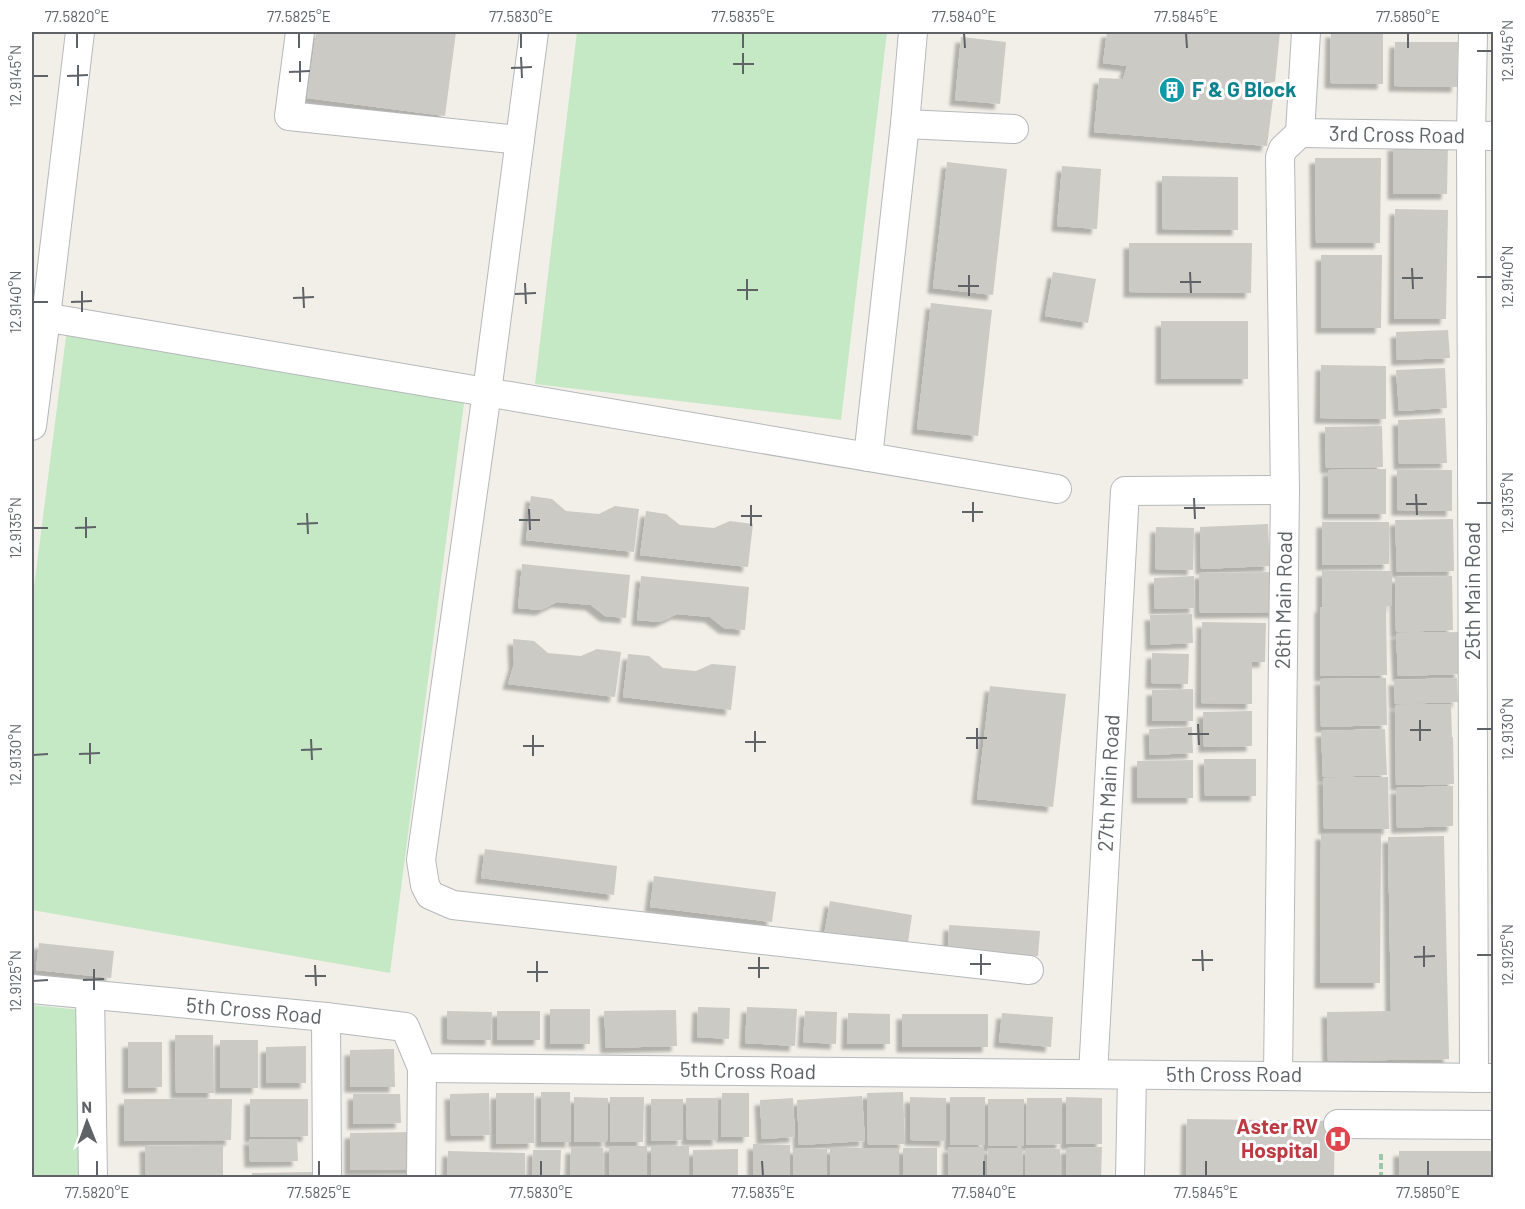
<svg xmlns="http://www.w3.org/2000/svg" width="1525" height="1209" font-family="Barlow,sans-serif">
	<defs>
		<filter id="shadow"><feDropShadow dx="-5.5" dy="5.5" stdDeviation="1.5" flood-color="#0004"/></filter>
	</defs>
	<rect width="100%" height="100%" fill="#f1efe8"/>
	<!-- green -->
	<g fill="#c5e8c5">
		<path d="M577 32H887L841 420 535 384Z"/>
		<path d="M67 329 465 395 390 973 32 910V603Z"/>
		<path d="M32 1005 81 1010 83 1177H32Z"/>
	</g>
	<!-- building -->
	<g fill="#cccac5" filter="url(#shadow)">
		<path d="M316 32H456L445 116 307 98Z"/>
		<path d="M1107 32H1280L1275 82 1246 81 1245 97 1273 99 1267 146 1094 132 1099 78 1123 79 1127 66 1103 63Z"/>
		<path d="M1331 32H1383V84L1330 83Z"/>
		<path d="M961 37 1006 42 1000 104 955 100Z"/>
		<path d="M1395 42H1458L1457 87 1394 86Z"/>
		<path d="M1393 145H1448L1447 194H1393Z"/>
		<path d="M1315 158H1381L1380 243H1316Z"/>
		<path d="M947 162 1007 169 993 295 933 288Z"/>
		<path d="M1062 166 1101 169 1097 229 1057 226Z"/>
		<path d="M1162 176 1238 177V230L1162 229Z"/>
		<path d="M1395 209 1448 210 1446 319H1394Z"/>
		<path d="M1129 243H1252L1251 293 1129 292Z"/>
		<path d="M1321 255H1382L1381 328H1321Z"/>
		<path d="M1053 272 1096 279 1088 323 1045 316Z"/>
		<path d="M931 303 992 310 978 436 917 429Z"/>
		<rect x="1161" y="321" width="87" height="58"/>
		<path d="M1448 330 1450 358 1397 360 1396 332Z"/>
		<path d="M1321 365 1386 366V419L1320 418Z"/>
		<path d="M1445 368 1447 408 1399 411 1396 370Z"/>
		<path d="M1445 418 1447 463 1399 464 1398 420Z"/>
		<path d="M1382 426 1383 467 1326 468 1325 427Z"/>
		<path d="M1386 469V514H1328V470Z"/>
		<path d="M1397 470H1452V511L1397 510Z"/>
		<path d="M531 496 552 499 566 511 599 514 615 506 639 509 634 552 526 540Z"/>
		<path d="M646 511 666 514 680 525 714 528 730 521 753 524 748 567 640 555Z"/>
		<path d="M1453 519 1454 571 1397 572 1395 520Z"/>
		<path d="M1322 522H1389V564L1322 565Z"/>
		<path d="M1268 524 1270 566 1201 569 1200 527Z"/>
		<path d="M1156 527 1194 528 1193 570 1155 569Z"/>
		<path d="M522 564 630 575 626 618 605 616 591 605 557 602 541 610 518 608Z"/>
		<path d="M1322 571H1392V606H1386L1387 675 1320 676V607H1322Z"/>
		<path d="M1275 572 1276 612 1200 613 1199 573Z"/>
		<path d="M641 576 749 587 745 630 724 628 710 617 677 614 660 622 637 620Z"/>
		<path d="M1194 576 1195 608 1155 609 1154 578Z"/>
		<path d="M1452 576 1453 630 1396 632 1395 577Z"/>
		<path d="M1192 614 1193 643 1151 645 1150 615Z"/>
		<path d="M1202 622 1266 623 1265 662H1252V704L1201 703Z"/>
		<path d="M1459 632 1460 674 1398 676 1396 633Z"/>
		<path d="M513 639 534 641 548 653 581 656 597 649 621 652 615 697 508 684 514 664Z"/>
		<path d="M1152 653 1189 654 1188 684 1151 683Z"/>
		<path d="M628 654 649 656 663 668 696 671 712 664 736 666 731 710 623 697Z"/>
		<path d="M1386 678 1387 725 1321 727 1320 679Z"/>
		<path d="M1457 678 1458 702 1395 704 1394 680Z"/>
		<path d="M990 686 1066 694 1053 807 977 799Z"/>
		<path d="M1193 689V721H1152V690Z"/>
		<path d="M1451 704 1452 737 1409 739 1453 737 1454 784 1396 785 1395 705Z"/>
		<path d="M1252 711V746L1204 747 1203 712Z"/>
		<path d="M1192 727 1193 753 1150 755 1149 729Z"/>
		<path d="M1385 729 1387 775 1323 777 1321 731Z"/>
		<path d="M1204 759H1256V796H1205Z"/>
		<path d="M1193 760V798H1137V761Z"/>
		<path d="M1388 777 1389 829H1324L1323 778Z"/>
		<path d="M1453 786V826L1397 828 1396 788Z"/>
		<path d="M1321 834H1381L1380 983H1320Z"/>
		<path d="M1444 836 1449 1059 1328 1061 1327 1012 1391 1011 1388 837Z"/>
		<path d="M485 849 617 866 614 895 481 878Z"/>
		<path d="M654 876 776 892 772 922 650 907Z"/>
		<path d="M830 901 912 915 907 949 824 935Z"/>
		<path d="M949 925 1040 931 1038 956 948 951Z"/>
		<path d="M39 943 114 951 111 978 36 970Z"/>
		<path d="M698 1007 730 1008 729 1039 697 1037Z"/>
		<path d="M747 1007 797 1009 795 1046 745 1043Z"/>
		<rect x="550" y="1009" width="40" height="35"/>
		<path d="M676 1010 677 1046 606 1048 604 1011Z"/>
		<path d="M447 1011 492 1012 491 1040 447 1039Z"/>
		<rect x="497" y="1011" width="43" height="29"/>
		<path d="M805 1011 837 1012 836 1044 803 1042Z"/>
		<path d="M848 1013 890 1014V1044H847Z"/>
		<path d="M1002 1013 1053 1017 1051 1047 999 1042Z"/>
		<rect x="902" y="1014" width="86" height="33"/>
		<path d="M175 1035H213L214 1093H176Z"/>
		<rect x="220" y="1040" width="38" height="48"/>
		<path d="M128 1042H162V1087L128 1088Z"/>
		<path d="M306 1046V1083H266V1047Z"/>
		<path d="M394 1049 395 1087H350V1050Z"/>
		<path d="M541 1092H570L571 1142H541Z"/>
		<path d="M903 1092 905 1144 868 1145 867 1093Z"/>
		<path d="M489 1093 490 1135 451 1136 450 1094Z"/>
		<path d="M496 1093H534V1143L496 1144Z"/>
		<path d="M722 1093H749V1137H721Z"/>
		<path d="M353 1094H400L401 1123 353 1124Z"/>
		<path d="M862 1096 865 1141 799 1145 797 1100Z"/>
		<path d="M574 1097 608 1098 607 1142H574Z"/>
		<path d="M610 1097H644L643 1142H610Z"/>
		<path d="M910 1097 946 1098V1141L910 1140Z"/>
		<rect x="950" y="1097" width="35" height="48"/>
		<path d="M1066 1097 1102 1098V1144H1066Z"/>
		<path d="M686 1098H718V1140H687Z"/>
		<path d="M793 1098 795 1137 762 1139 760 1100Z"/>
		<path d="M1027 1098H1062V1144L1026 1145Z"/>
		<path d="M124 1099H232L231 1140 124 1141Z"/>
		<path d="M250 1099H308V1136L250 1137Z"/>
		<path d="M651 1099H683V1140L651 1141Z"/>
		<rect x="988" y="1099" width="36" height="47"/>
		<path d="M1187 1119 1335 1121 1334 1178H1186Z"/>
		<path d="M414 1132V1169L350 1170V1133Z"/>
		<path d="M249 1139H297L298 1161 250 1162Z"/>
		<path d="M753 1144 790 1145V1178H753Z"/>
		<path d="M223 1145V1178H146L145 1146Z"/>
		<rect x="609" y="1146" width="38" height="32"/>
		<rect x="651" y="1146" width="38" height="32"/>
		<rect x="948" y="1147" width="36" height="31"/>
		<path d="M1102 1147 1101 1178H1066V1148Z"/>
		<path d="M571 1148H603V1178H570Z"/>
		<path d="M793 1148 827 1149V1178H793Z"/>
		<rect x="830" y="1148" width="69" height="30"/>
		<rect x="903" y="1148" width="34" height="30"/>
		<path d="M988 1148H1023L1022 1178H987Z"/>
		<path d="M1025 1148 1060 1149V1178H1025Z"/>
		<path d="M738 1149V1178H693V1150Z"/>
		<path d="M533 1150H561L560 1178H532Z"/>
		<path d="M448 1151 525 1153V1178H447Z"/>
		<rect x="1399" y="1151" width="95" height="27"/>
		<path d="M312 1172V1178H252V1173Z"/>
	</g>
	<g fill="none" stroke-linecap="round" stroke-linejoin="round">
		<!-- minor casing -->
		<g stroke="#b5b8bc" stroke-width="30">
			<g id="minor">
				<path d="M300 32 289 116 520 140"/>
				<path d="M534 32 487 392 421 860 425 885 430 895 453 905 1029 970"/>
				<path d="M1473 32 1471 136 1474 1078"/>
				<path d="M905 124 1014 129"/>
				<path d="M1300 133 1494 136"/>
				<path d="M1300 133 1306 32"/>
				<path d="M32 315 1057 489"/>
				<path d="M32 426 46 317 80 32"/>
				<path d="M868 457 905 124 913 32"/>
				<path d="M32 989 326 1017 405 1027 422 1068 1494 1078"/>
				<path d="M90 995 93 1178"/>
				<path d="M326 1017 327 1178"/>
				<path d="M1093 1074 1125 491 1285 490"/>
				<path d="M1278 1076 1285 490 1280 157 1283 149 1300 133"/>
				<path d="M1338 1124 1494 1125"/>
				<path d="M421 1178 422 1068"/>
				<path d="M1130 1178 1132 1075"/>
			</g>
		</g>
		<!-- path -->
		<path stroke="#9cc7a9" stroke-width="4" stroke-dasharray="6 3" stroke-linecap="butt" d="M1381 1178V1152"/>
		<!-- minor -->
		<use href="#minor" stroke="#fff" stroke-width="28"/>
	</g>
	<!-- ticks -->
	<path fill="none" stroke="#5f6368" stroke-width="2" d="M77 33V48M299 33V48M521 33V48M743 33V48M964 33 965 48M1186 33 1187 48M1408 33V48M1477 51H1492M743 53V74M521 57 522 78M300 61V82M733 64H754M78 65V86M511 68 532 67M289 72 310 71M33 76H48M67 76 88 75M1412 268 1413 289M1190 272 1191 293M969 275V296M1477 277H1492M1402 278H1423M747 279V300M1180 282H1201M525 283 526 304M958 286H979M303 287 304 308M737 290H758M82 291V312M515 294 536 293M293 298 314 297M33 302H48M71 302 92 301M1416 494 1417 515M1194 498 1195 519M973 502V522M1477 503H1492M1406 504H1427M751 505V526M1184 508H1205M529 509 530 530M962 512H983M307 513 308 534M741 516H762M86 517V538M519 520H540M297 524 318 523M33 528H48M75 528 96 527M1420 720V741M1198 724 1199 745M977 728V749M1477 729H1492M1410 730H1431M755 731V752M1188 734H1209M533 735V756M966 738H987M311 739 312 760M745 742H766M90 743V764M523 746H544M301 750 322 749M79 754 100 753M33 755 48 754M1424 946V967M1202 950 1203 971M981 954V975M1477 955H1492M759 957V978M1414 957 1435 956M1192 960H1213M537 961V982M970 964H991M315 965 316 986M748 968H769M94 969V990M527 972H548M305 976H326M83 980 104 979M33 981 48 980M97 1161V1176M319 1161V1176M541 1161V1176M762 1161 763 1176M984 1161V1176M1206 1161V1176M1428 1161V1176"/>
	<!-- icons -->
	<defs>
		<g id="building-disc" transform="scale(1.35)"><circle r="9.5" fill="#0f9aa8" stroke="#fff"/><path d="M-4-6H4V6H1V3H-1V6H-4ZM-2.5-4.3h1.7v1.8h-1.7ZM.8-4.3h1.7v1.8H.8ZM-2.5-1h1.7V.8h-1.7ZM.8-1h1.7V.8H.8Z" fill="#fff"/></g>
		<g id="hospital-disc" transform="scale(1.35)"><circle r="9.5" fill="#e0444e" stroke="#fff"/><path d="M-5-5h3v3.5h4V-5h3V5h-3V1.5h-4V5h-3Z" fill="#fff"/></g>
	</defs>
	<g fill-rule="evenodd">
		<use href="#building-disc" x="1172" y="90"/>
		<use href="#hospital-disc" x="1338" y="1139"/>
	</g>
	<g text-anchor="middle" stroke-width="6" stroke-linejoin="round" paint-order="stroke">
		<!-- culture labels -->
		<g font-size="21" font-weight="bold" fill="#0d838f" stroke="#fff" text-anchor="start">
			<text x="1192" y="97">F &amp; G Block</text>
		</g>
		<!-- street labels -->
		<g font-size="21" fill="#5f6368" stroke="#fff">
			<text transform="translate(1397 135) rotate(1)" y="7">3rd Cross Road</text>
			<text transform="translate(1473 591) rotate(-90)" y="7">25th Main Road</text>
			<text transform="translate(1284 600) rotate(-89)" y="7">26th Main Road</text>
			<text transform="translate(1109 783) rotate(-87)" y="7">27th Main Road</text>
			<text transform="translate(254 1011) rotate(5)" y="7">5th Cross Road</text>
			<text transform="translate(748 1071) rotate(1)" y="7">5th Cross Road</text>
			<text x="1234" y="1082">5th Cross Road</text>
		</g>
		<!-- health labels -->
		<g font-size="21" font-weight="bold" fill="#be3a42" stroke="#fff" text-anchor="end">
			<text x="1318" y="1134">Aster RV<tspan x="1318" dy="24">Hospital</tspan></text>
		</g>
	</g>
	<!-- border -->
	<rect width="1525" height="1209" fill="none" stroke="#ffffff" stroke-width="66"/>
	<!-- north arrow -->
	<g transform="translate(87 1122) rotate(359)" stroke="#ffffff" stroke-width="4.5" paint-order="stroke">
	<path d="M0-4.5L10 22L0 15L-10 22Z" fill="#5f6368"/>
	<text y="-9" font-size="16" font-weight="bold" text-anchor="middle" fill="#5f6368">N</text>
	</g>
	<rect x="33" y="33" width="1459" height="1143" fill="none" stroke="#5f6368" stroke-width="2"/>
	<g font-size="15" text-anchor="middle" fill="#5f6368">
		<text x="77" y="22">77.5820°E</text>
		<text x="299" y="22">77.5825°E</text>
		<text x="521" y="22">77.5830°E</text>
		<text x="743" y="22">77.5835°E</text>
		<text x="964" y="22">77.5840°E</text>
		<text x="1186" y="22">77.5845°E</text>
		<text x="1408" y="22">77.5850°E</text>
		<text transform="translate(1508 51) rotate(-90)" y="5">12.9145°N</text>
		<text transform="translate(16 76) rotate(-90)" y="5">12.9145°N</text>
		<text transform="translate(1508 277) rotate(-90)" y="5">12.9140°N</text>
		<text transform="translate(16 302) rotate(-90)" y="5">12.9140°N</text>
		<text transform="translate(1508 503) rotate(-90)" y="5">12.9135°N</text>
		<text transform="translate(16 528) rotate(-90)" y="5">12.9135°N</text>
		<text transform="translate(1508 729) rotate(-90)" y="5">12.9130°N</text>
		<text transform="translate(16 755) rotate(-90)" y="5">12.9130°N</text>
		<text transform="translate(1508 955) rotate(-90)" y="5">12.9125°N</text>
		<text transform="translate(16 981) rotate(-90)" y="5">12.9125°N</text>
		<text x="97" y="1198">77.5820°E</text>
		<text x="319" y="1198">77.5825°E</text>
		<text x="541" y="1198">77.5830°E</text>
		<text x="763" y="1198">77.5835°E</text>
		<text x="984" y="1198">77.5840°E</text>
		<text x="1206" y="1198">77.5845°E</text>
		<text x="1428" y="1198">77.5850°E</text>
	</g>
</svg>
